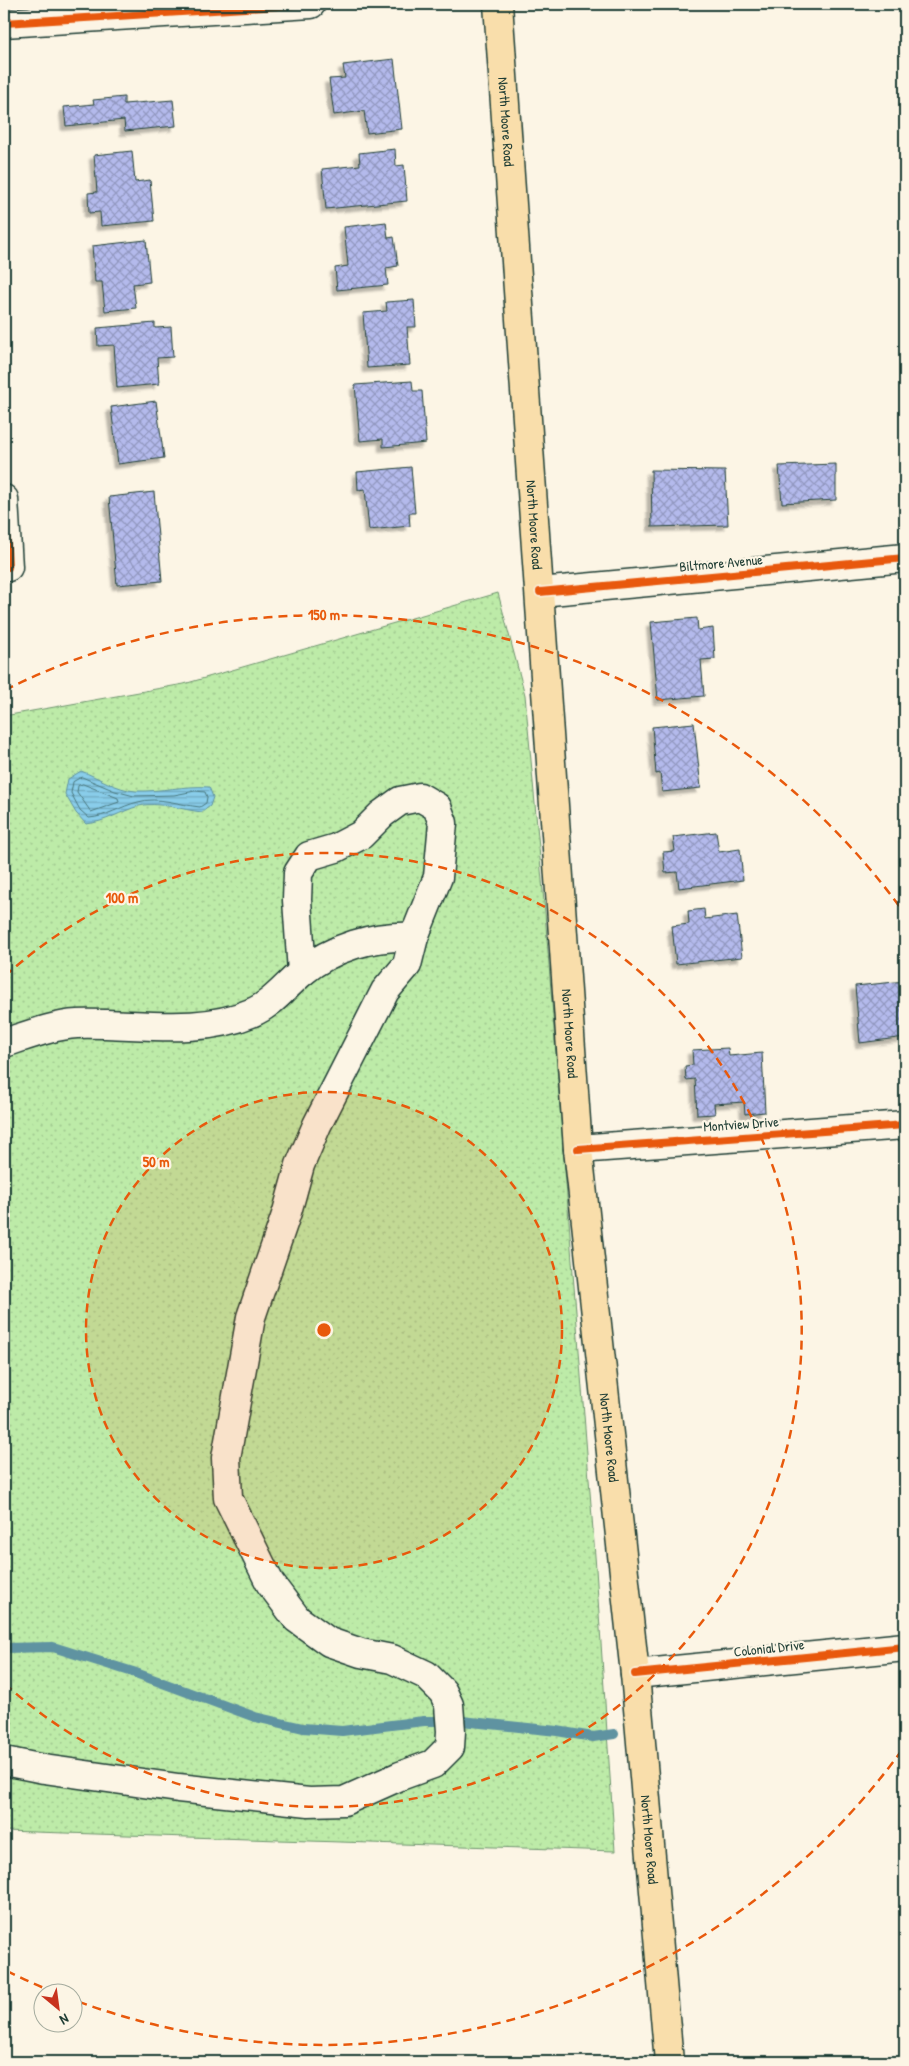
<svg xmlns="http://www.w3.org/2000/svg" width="909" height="2066" font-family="'Patrick Hand',sans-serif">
	<defs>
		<pattern id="green-dots" width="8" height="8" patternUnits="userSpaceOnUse" patternTransform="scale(1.25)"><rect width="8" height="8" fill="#bdeba8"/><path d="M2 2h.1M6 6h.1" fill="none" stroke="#a2ca91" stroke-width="1.8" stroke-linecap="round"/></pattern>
		<pattern id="water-rules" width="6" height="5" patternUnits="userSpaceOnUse" patternTransform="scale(1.25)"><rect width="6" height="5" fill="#89cdea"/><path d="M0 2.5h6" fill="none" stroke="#6fa8be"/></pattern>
		<pattern id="building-cross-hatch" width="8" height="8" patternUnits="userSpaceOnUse" patternTransform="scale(1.25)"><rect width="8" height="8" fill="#b4baec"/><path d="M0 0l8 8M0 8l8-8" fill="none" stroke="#9298c0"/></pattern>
		<filter id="shadow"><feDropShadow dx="-4.5" dy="4.5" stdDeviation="1" flood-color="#0004"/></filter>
	</defs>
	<rect width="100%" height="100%" fill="#fcf5e5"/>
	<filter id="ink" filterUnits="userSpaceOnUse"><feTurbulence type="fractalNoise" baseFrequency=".02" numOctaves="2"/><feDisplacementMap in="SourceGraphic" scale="10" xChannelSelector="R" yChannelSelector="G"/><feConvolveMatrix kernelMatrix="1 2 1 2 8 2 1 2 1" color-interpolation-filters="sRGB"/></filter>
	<g filter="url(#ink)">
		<!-- green -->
		<path fill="url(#green-dots)" stroke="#6e946e" d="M498 593 525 695 545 913 596 1569 615 1851 4 1831V716L184 684Z"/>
		<!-- water -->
		<path fill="url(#water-rules)" stroke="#5f93a1" d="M81 771C98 777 117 790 136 791 160 792 185 785 209 787L213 797 210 806 202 812C183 810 157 801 139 806 121 811 106 822 86 824L76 813 65 794 68 779Z"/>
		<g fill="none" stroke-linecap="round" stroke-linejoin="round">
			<!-- shore -->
			<g stroke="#49777d" stroke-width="1">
				<path d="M82 777 115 791 134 796 174 795 195 791 205 792 207 797 206 803 200 807C180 805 158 796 138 802 121 806 106 817 89 818L80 810 71 793 73 782Z"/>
				<path d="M83 784 118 798 119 802 91 812 77 792 78 786Z"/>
			</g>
			<!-- stream -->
			<path stroke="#5f93a1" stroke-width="10" d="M4 1648 53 1647 133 1672 255 1717 303 1728 342 1731 424 1721H462L557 1731 593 1737 614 1734"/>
		</g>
		<!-- building -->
		<g fill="url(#building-cross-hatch)" stroke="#1f3d34" filter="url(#shadow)">
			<path d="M394 59 402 129 367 133 364 111 334 115 329 79 345 78 343 65Z"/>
			<path d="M124 97V104L173 100 176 126 125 131 124 120 66 126 64 107 94 104 93 100Z"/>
			<path d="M395 149 396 166 404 165 407 201 326 209 322 169 360 165 359 153Z"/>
			<path d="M132 151 135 182 150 180 154 221 101 226 100 212 89 213 88 193 97 192 94 155Z"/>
			<path d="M386 222 388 238 394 237 398 266 386 268 388 285 337 290 335 268 348 266 344 227Z"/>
			<path d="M146 240 150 282 133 284 136 308 105 311 102 282H95L92 246Z"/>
			<path d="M414 300 416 327H407L410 365 367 368 363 313 387 311 386 302Z"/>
			<path d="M155 323V328L171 327 173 357 157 358 159 384 117 388 114 345 98 346 97 328Z"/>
			<path d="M412 381 413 391H422L426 443 383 447V439L360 441 355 385Z"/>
			<path d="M156 401 164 458 118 464 111 407Z"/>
			<path d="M836 464V500L782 503 779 466Z"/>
			<path d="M411 467 415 513H409L410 526 369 530 365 489 358 490 357 472Z"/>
			<path d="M651 470 725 471 728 525 652 527Z"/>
			<path d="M154 492 162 581 117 585 109 497Z"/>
			<path d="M697 618 698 630 713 628 715 659 701 660 704 696 658 700 651 622Z"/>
			<path d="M694 723 701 788 662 792 660 773 656 774 652 727Z"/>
			<path d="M716 832 719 852 740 849 743 880 679 888 677 872 665 873 663 852 675 851 673 837Z"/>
			<path d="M704 909 705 919 737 915 742 957 676 964 672 926 689 924 688 911Z"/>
			<path d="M905 981V1037L860 1043 855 986Z"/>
			<path d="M728 1048 729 1056 762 1053 765 1112 745 1114 744 1102 714 1104 715 1114 697 1115 695 1079 686 1080 685 1066 693 1065 692 1050Z"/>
		</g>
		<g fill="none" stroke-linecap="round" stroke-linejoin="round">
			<!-- minor casing -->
			<g stroke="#1f3d34" stroke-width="31">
				<g id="minor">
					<path d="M4 23 311 4"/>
					<path d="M4 499 8 567"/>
					<path d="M540 592 905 558"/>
					<path d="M4 1043C26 1036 54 1025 77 1024 134 1022 197 1036 251 1013 271 1005 285 987 301 973 332 947 374 935 414 937"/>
					<path d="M578 1149 905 1125"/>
					<path d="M635 1674 905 1647"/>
					<path d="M4 1761 44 1769 178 1788 309 1802 344 1801 400 1776 433 1764 450 1747 451 1731 449 1705 443 1692 426 1675 392 1659 361 1653 329 1642 297 1619 270 1583 228 1498 226 1458 251 1317 287 1212 300 1165 317 1125 385 991 407 965 414 937 438 877 443 823 437 807 420 797 400 801 382 814 361 835 336 848 309 856 298 873 297 900 302 972"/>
				</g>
			</g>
			<!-- major casing -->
			<g stroke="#1f3d34" stroke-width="31">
				<g id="major">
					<path id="s1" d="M498 4 578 1149 635 1674 669 2062"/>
				</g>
			</g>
			<!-- minor -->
			<use href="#minor" stroke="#fcf5e5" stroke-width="28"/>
			<!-- major -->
			<use href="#major" stroke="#f9deab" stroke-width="28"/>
			<!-- cycleway casing -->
			<g stroke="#fcf5e5" stroke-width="11">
				<g id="cycleway">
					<path d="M4 23 311 4"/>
					<path d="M4 499 8 567"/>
					<path d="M540 592 905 558"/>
					<path d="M578 1149 905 1125"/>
					<path d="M635 1674 905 1647"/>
				</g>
			</g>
			<!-- cycleway -->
			<use href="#cycleway" stroke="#e8590c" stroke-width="8"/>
		</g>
	</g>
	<!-- distance rings -->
	<circle cx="324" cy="1330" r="238" fill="#e8590c" fill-opacity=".12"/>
	<g fill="none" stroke="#e8590c" stroke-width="2.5" stroke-dasharray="9 6">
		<circle cx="324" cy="1330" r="238"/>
		<path d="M5 976A477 477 0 1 1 5 1684"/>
		<path d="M902 1750A715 715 0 0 1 74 2000M56 1993A715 715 0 0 1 5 1970M5 690A715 715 0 0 1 902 910"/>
	</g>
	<g text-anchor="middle" stroke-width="4.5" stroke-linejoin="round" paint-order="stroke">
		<!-- street labels -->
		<g font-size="14" fill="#1f3d34" stroke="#fcf5e5">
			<text dy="5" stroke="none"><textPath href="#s1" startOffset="118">North Moore Road</textPath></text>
			<text dy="5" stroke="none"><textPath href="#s1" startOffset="522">North Moore Road</textPath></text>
			<text transform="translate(721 563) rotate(-5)" y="5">Biltmore Avenue</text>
			<text dy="5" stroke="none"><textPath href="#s1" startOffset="1032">North Moore Road</textPath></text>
			<text transform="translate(741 1124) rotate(-4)" y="5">Montview Drive</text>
			<text dy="5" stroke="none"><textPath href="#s1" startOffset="1438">North Moore Road</textPath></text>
			<text transform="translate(769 1648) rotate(-6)" y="5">Colonial Drive</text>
			<text dy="5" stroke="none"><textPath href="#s1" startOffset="1842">North Moore Road</textPath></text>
		</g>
	</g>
	<circle cx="324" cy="1330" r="8" fill="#e8590c" stroke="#fcf5e5" stroke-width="2.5"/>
	<g font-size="15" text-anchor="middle" font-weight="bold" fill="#e8590c" stroke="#fcf5e5" stroke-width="4.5" stroke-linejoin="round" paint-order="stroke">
		<text x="324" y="620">150 m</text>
		<text x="122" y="903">100 m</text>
		<text x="156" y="1167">50 m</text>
	</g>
	<!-- margin -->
	<rect width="909" height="2066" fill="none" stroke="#fcf5e5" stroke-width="20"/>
	<rect x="10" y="10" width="889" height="2046" fill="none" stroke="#1f3d34" stroke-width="2" filter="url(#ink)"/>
	<!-- north arrow -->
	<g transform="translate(58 2008) rotate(151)"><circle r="24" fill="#fcf5e5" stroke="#a4ab9e"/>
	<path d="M0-4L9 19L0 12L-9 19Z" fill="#c8321e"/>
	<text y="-8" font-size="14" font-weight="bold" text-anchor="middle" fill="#1f3d34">N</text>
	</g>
</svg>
